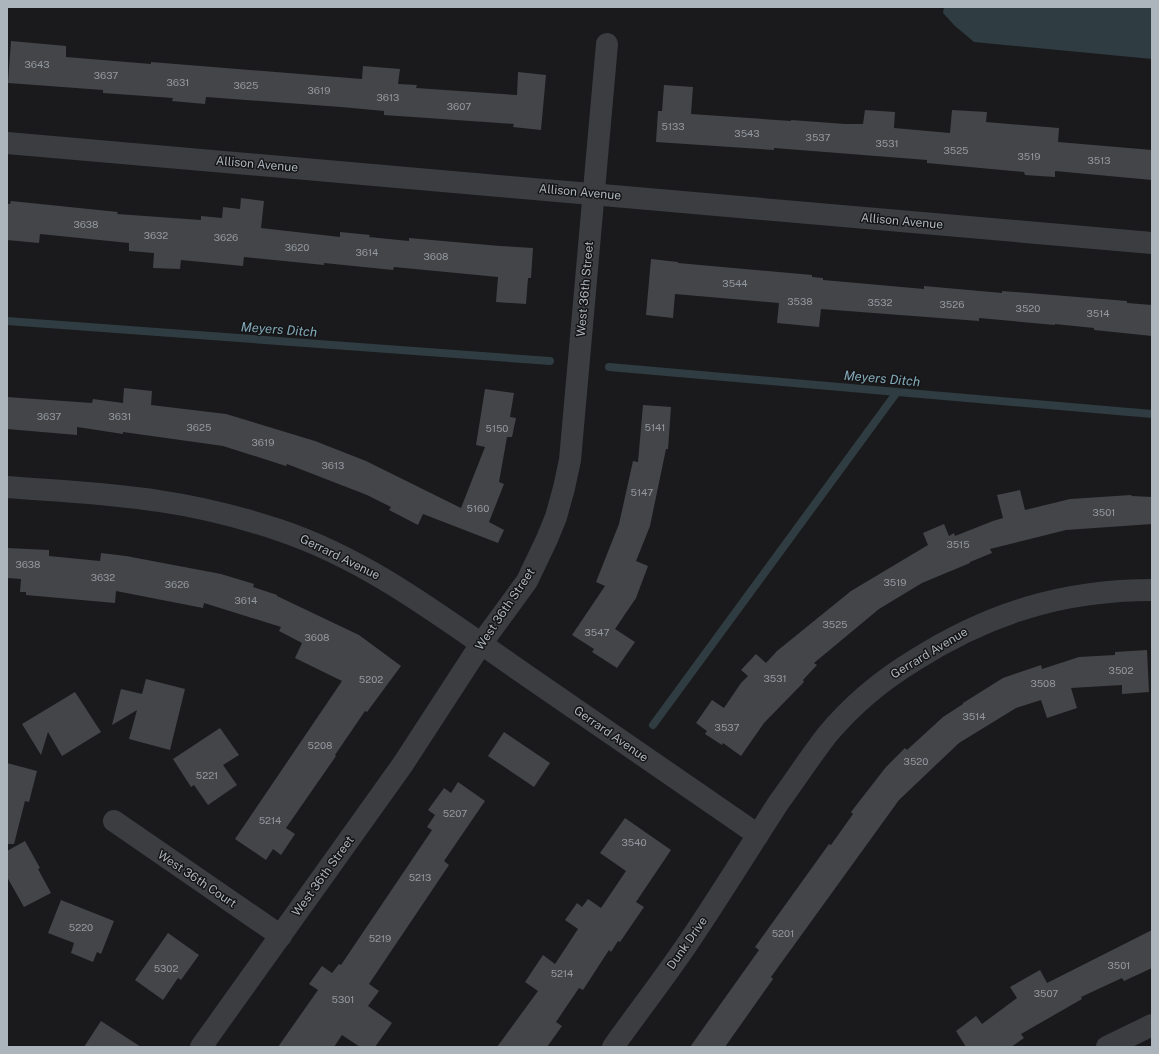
<svg xmlns="http://www.w3.org/2000/svg" width="1159" height="1054" font-family="'Public Sans',sans-serif">
	<rect width="100%" height="100%" fill="#1a1a1c"/>
	<!-- water -->
	<path fill="#2f3c41" d="M944 7H1152V59L974 42 955 26 943 13Z"/>
	<g fill="none" stroke-linecap="round" stroke-linejoin="round">
		<!-- stream -->
		<g stroke="#2f3c41" stroke-width="8">
			<path d="M7 321 550 361"/>
			<path d="M609 367 1152 414"/>
			<path d="M653 725 897 392"/>
		</g>
	</g>
	<!-- building -->
	<g fill="#444549">
		<path d="M11 41 66 46V57L151 64V62L362 79 363 66 400 69 398 84 417 85 416 88 517 95 518 72 546 75 541 130 513 127 514 124 384 115V111L341 107 206 97 205 104 172 101 173 98 103 93V90L8 83Z"/>
		<path d="M664 85 693 87 691 114 791 121V120L845 124H863L865 110 895 112 894 128 950 133 952 110 987 112 986 122 1059 128 1058 142 1152 150V180L1055 171V177L1025 175 1024 172 927 163V160L774 148V150L656 142 658 111H662Z"/>
		<path d="M241 198 264 201 261 228 340 237V232L370 235 369 237 409 241V238L500 246 533 248 531 278H528L526 304 496 302 498 277 394 267 393 270 324 263V265L244 257 243 266 181 260 180 269 153 268 154 253 129 251V243L40 234 39 243 7 240V204H10L11 201 118 212 117 214 201 220V216L222 218 223 207 240 209Z"/>
		<path d="M651 259 678 262V263L812 275V277L823 278V280L924 289V286L1002 293V291L1127 301V303L1152 305V336L1094 330V328L1055 324V325L979 318V321L821 309 819 327 777 323 779 303 675 294 673 318 646 315Z"/>
		<path d="M124 388 152 391 151 405 226 414 315 441 366 461 461 508 485 447 476 445 485 389 514 393 510 417 516 418 512 437H507L499 482 504 484 489 522 504 530 498 543 423 514 418 525 389 510 391 507 367 495 287 464 286 466 223 446 123 432V434L77 427V435L7 429V397L92 403 93 399 123 403Z"/>
		<path d="M643 405 671 407 668 449H666L650 526 636 561 648 566 636 598 615 629 635 642 617 668 592 652 594 649 572 635 605 586 596 582 619 524 633 461 638 462Z"/>
		<path d="M1020 490 1025 510 1070 499 1131 495 1132 496 1152 497V524L1066 530 990 549 992 553 970 562V563L922 583 879 609 814 663 817 665 803 680 804 682 764 723 741 756 723 743 722 745 705 734 707 731 696 723 712 700 724 708 741 683 748 676 741 670 756 654 766 663 777 651 851 591 928 545 923 533 944 524 949 536 954 533 955 536 993 521 1003 518 997 495Z"/>
		<path d="M7 548 49 550V556L100 561 101 553 126 556 221 574 254 584 253 587 277 595V596L359 635 401 666 367 712 365 711 335 755 336 756 286 828 295 834 281 855 273 849 266 860 235 839 342 681 295 658 302 643 279 631 281 627 204 603 203 608 116 591 115 603 26 595V592H20L21 579 7 578Z"/>
		<path d="M1147 650 1149 692 1122 694V685L1071 688 1077 708 1047 718 1041 700 1016 708 959 743 899 800 771 977 773 979 725 1047H690L759 950 755 947 829 844 831 845 853 814 851 812 886 767 905 748 907 750 943 717 963 704V703L1003 678 1041 665 1042 669 1079 657 1115 655V652Z"/>
		<path d="M146 679 185 689 170 750 129 739 137 710 112 725 121 689 142 694Z"/>
		<path d="M75 692 101 732 62 756 48 732 41 755 22 724Z"/>
		<path d="M220 728 239 755 223 765 237 785 208 805 194 785 191 787 173 759Z"/>
		<path d="M504 732 550 763 534 787 488 756Z"/>
		<path d="M7 763 37 771 29 802 25 801 14 844H7Z"/>
		<path d="M458 782 485 801 444 861 449 865 369 984 379 991 368 1006 392 1023 375 1047H360L342 1035 334 1047H278L318 990 309 984 322 966 332 973 339 964 341 965 432 830 427 827 435 815 428 810 444 788 451 793Z"/>
		<path d="M625 818 671 850 636 902 644 907 620 942 618 941 611 952 609 950 583 990 579 988 556 1022 562 1026 547 1047H497L538 991 525 982 543 955 555 964 578 929 565 920 577 903 582 907 588 899 601 908 626 871 600 853Z"/>
		<path d="M25 841 40 868 38 869 51 893 24 907 7 877V851Z"/>
		<path d="M61 900 114 921 101 954 97 952 93 962 71 953 74 943 48 933Z"/>
		<path d="M1152 930V968L1124 981 1122 978 1081 997 1082 999 1021 1034 1024 1038 1011 1047H966L956 1031 976 1016 982 1024 1017 998 1010 987 1040 970 1047 983Z"/>
		<path d="M168 933 199 955 181 980 178 978 163 1000 135 980Z"/>
		<path d="M101 1021 141 1047H84Z"/>
	</g>
	<g fill="none" stroke-linecap="round" stroke-linejoin="round">
		<!-- street -->
		<g stroke="#3b3d41" stroke-width="22">
			<path d="M7 143 1152 243"/>
			<path d="M7 487C58 491 109 493 159 501 200 507 240 517 279 530 366 559 438 614 513 666 595 722 676 779 758 835"/>
			<path d="M114 821 281 936"/>
			<path d="M201 1047 403 764 481 644 527 581 547 539 556 517 564 488 570 460 607 44"/>
			<path d="M613 1047C640 1009 670 971 696 931 724 889 751 845 779 802 795 780 810 757 827 735 852 705 882 680 915 660 989 613 1064 590 1152 590"/>
			<path d="M1107 1047 1152 1025"/>
		</g>
	</g>
	<g text-anchor="middle" stroke-width="3" stroke-linejoin="round" paint-order="stroke">
		<!-- number labels -->
		<g font-size="10" fill="#92989f">
			<text x="37" y="68">3643</text>
			<text x="106" y="79">3637</text>
			<text x="178" y="86">3631</text>
			<text x="246" y="89">3625</text>
			<text x="319" y="94">3619</text>
			<text x="388" y="101">3613</text>
			<text x="459" y="110">3607</text>
			<text x="673" y="130">5133</text>
			<text x="747" y="137">3543</text>
			<text x="818" y="141">3537</text>
			<text x="887" y="147">3531</text>
			<text x="956" y="154">3525</text>
			<text x="1029" y="160">3519</text>
			<text x="1099" y="164">3513</text>
			<text x="86" y="228">3638</text>
			<text x="156" y="239">3632</text>
			<text x="226" y="241">3626</text>
			<text x="297" y="251">3620</text>
			<text x="367" y="256">3614</text>
			<text x="436" y="260">3608</text>
			<text x="735" y="287">3544</text>
			<text x="800" y="305">3538</text>
			<text x="880" y="306">3532</text>
			<text x="952" y="308">3526</text>
			<text x="1028" y="312">3520</text>
			<text x="1098" y="317">3514</text>
			<text x="49" y="420">3637</text>
			<text x="120" y="420">3631</text>
			<text x="199" y="431">3625</text>
			<text x="655" y="431">5141</text>
			<text x="497" y="432">5150</text>
			<text x="263" y="446">3619</text>
			<text x="333" y="469">3613</text>
			<text x="642" y="496">5147</text>
			<text x="478" y="512">5160</text>
			<text x="1104" y="516">3501</text>
			<text x="958" y="548">3515</text>
			<text x="28" y="568">3638</text>
			<text x="103" y="581">3632</text>
			<text x="895" y="586">3519</text>
			<text x="177" y="588">3626</text>
			<text x="246" y="604">3614</text>
			<text x="835" y="628">3525</text>
			<text x="597" y="636">3547</text>
			<text x="317" y="641">3608</text>
			<text x="1121" y="674">3502</text>
			<text x="775" y="682">3531</text>
			<text x="371" y="683">5202</text>
			<text x="1043" y="687">3508</text>
			<text x="974" y="720">3514</text>
			<text x="727" y="731">3537</text>
			<text x="320" y="749">5208</text>
			<text x="916" y="765">3520</text>
			<text x="207" y="779">5221</text>
			<text x="455" y="817">5207</text>
			<text x="270" y="824">5214</text>
			<text x="634" y="846">3540</text>
			<text x="420" y="881">5213</text>
			<text x="81" y="931">5220</text>
			<text x="783" y="937">5201</text>
			<text x="380" y="942">5219</text>
			<text x="1119" y="969">3501</text>
			<text x="166" y="972">5302</text>
			<text x="562" y="977">5214</text>
			<text x="1046" y="997">3507</text>
			<text x="343" y="1003">5301</text>
		</g>
		<!-- street labels -->
		<g font-size="12" fill="#acb4bc" stroke="#151517">
			<text transform="translate(257 164) rotate(5)" y="4">Allison Avenue</text>
			<text transform="translate(580 192) rotate(5)" y="4">Allison Avenue</text>
			<text transform="translate(902 221) rotate(5)" y="4">Allison Avenue</text>
			<text transform="translate(585 289) rotate(-85)" y="4">West 36th Street</text>
			<text transform="translate(340 557) rotate(26)" y="4">Gerrard Avenue</text>
			<text transform="translate(505 609) rotate(-56)" y="4">West 36th Street</text>
			<text transform="translate(929 653) rotate(-31)" y="4">Gerrard Avenue</text>
			<text transform="translate(611 734) rotate(35)" y="4">Gerrard Avenue</text>
			<text transform="translate(323 876) rotate(-54)" y="4">West 36th Street</text>
			<text transform="translate(197 879) rotate(34)" y="4">West 36th Court</text>
			<text transform="translate(687 943) rotate(-55)" y="4">Dunk Drive</text>
		</g>
		<!-- water labels -->
		<g font-size="13" font-style="italic" fill="#82a9b8" stroke="#151517">
			<text transform="translate(279 329) rotate(4)" y="5">Meyers Ditch</text>
			<text transform="translate(882 378) rotate(5)" y="5">Meyers Ditch</text>
		</g>
	</g>
	<!-- border -->
	<rect width="1159" height="1054" fill="none" stroke="#acb4bc" stroke-width="16"/>
</svg>
